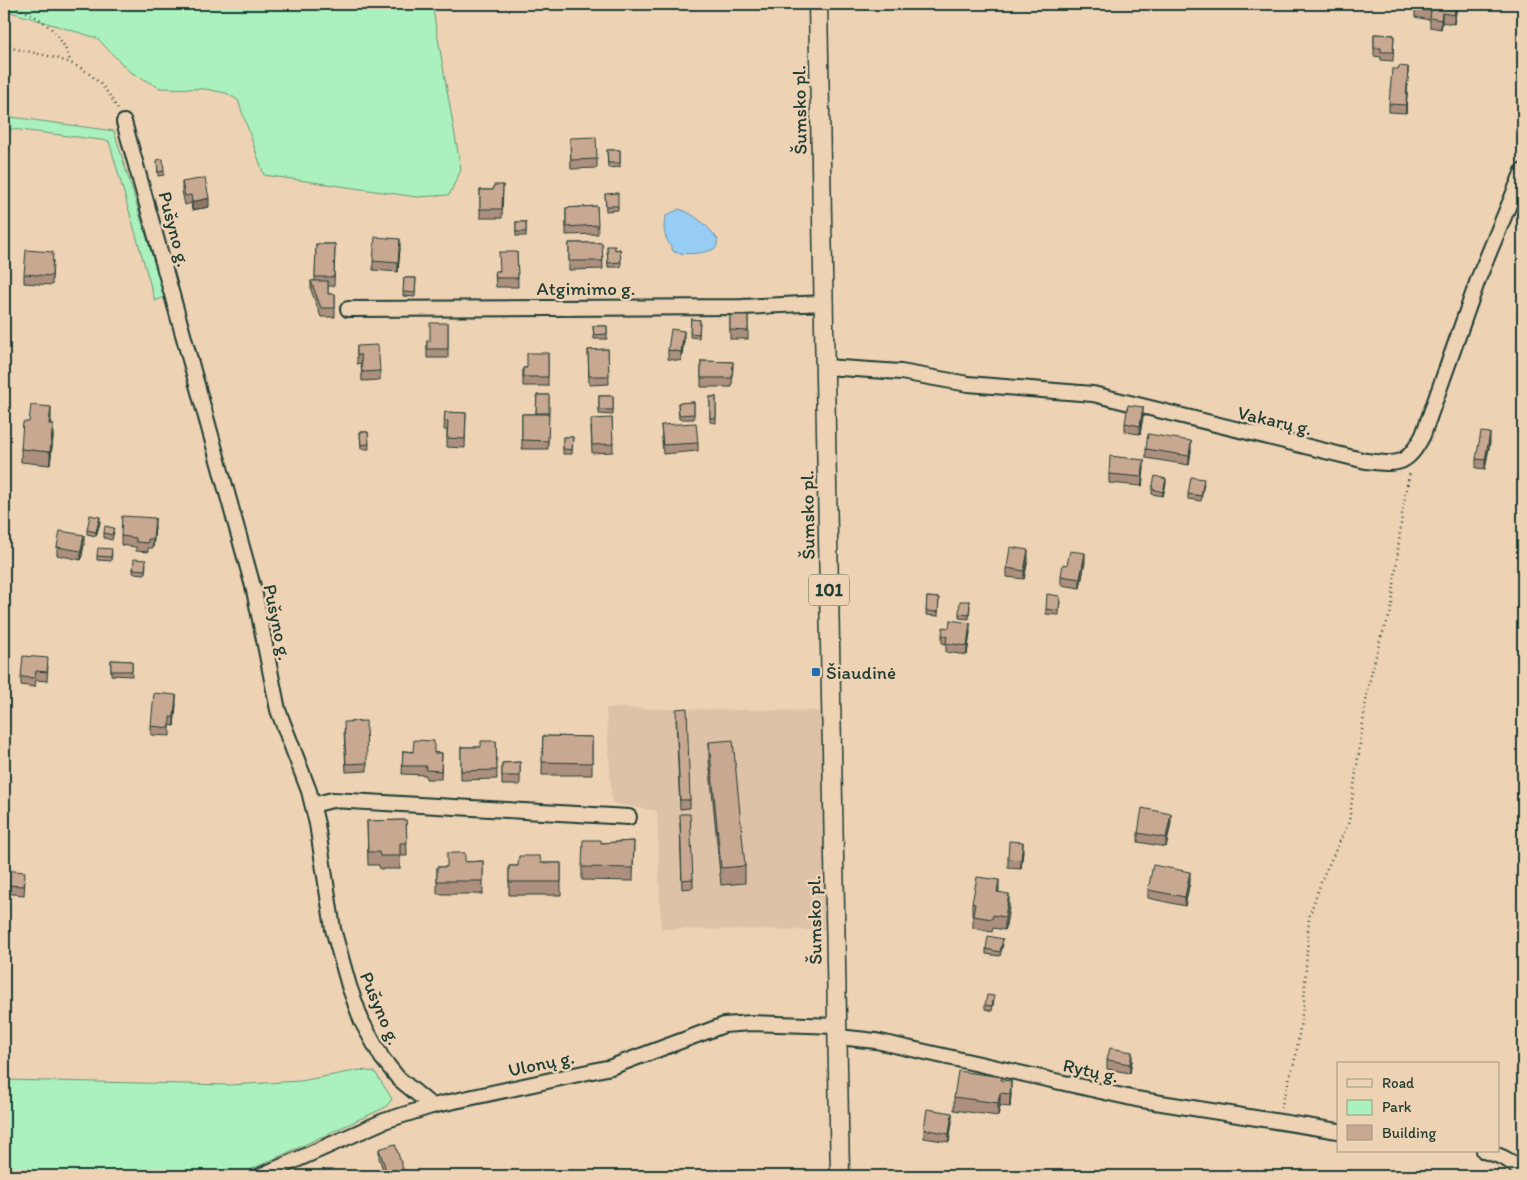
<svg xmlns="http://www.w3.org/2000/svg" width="1527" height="1180" font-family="Itim,sans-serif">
	<rect width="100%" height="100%" fill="#edd2b4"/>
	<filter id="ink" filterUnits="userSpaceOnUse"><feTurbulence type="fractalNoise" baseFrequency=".02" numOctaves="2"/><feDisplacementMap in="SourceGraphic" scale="10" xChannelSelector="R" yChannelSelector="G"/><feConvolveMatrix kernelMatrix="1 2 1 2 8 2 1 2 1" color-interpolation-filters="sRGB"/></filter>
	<g filter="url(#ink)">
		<!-- built -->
		<path fill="#dec2a8" d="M606 708 826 711 829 930 661 929 657 811 612 803Z"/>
		<!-- green -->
		<g fill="#aaf1bd" stroke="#649778">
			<path d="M4 4H432L461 170 449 195 417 197 264 175 238 100 226 93 205 89 160 88 129 71 97 38 4 10Z"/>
			<path d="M4 116 114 131 165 297 155 301 109 141 4 128Z"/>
			<path d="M360 1070 375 1072 392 1099 386 1107 237 1176H4V1080L230 1085 301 1081Z"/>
		</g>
		<!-- water -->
		<path fill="#97ccf5" stroke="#6793a8" d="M679 209C694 213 709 227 718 240L716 248C705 254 685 255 674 252 666 239 661 231 666 216Z"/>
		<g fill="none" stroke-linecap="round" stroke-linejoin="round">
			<!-- minor casing -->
			<g stroke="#1f3d34" stroke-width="18">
				<g id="minor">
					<path d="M124 122 254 590 278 710 309 791 317 824 333 929 349 986 362 1022 382 1058 398 1078 432 1106"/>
					<path d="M348 309 742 307 824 303"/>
					<path d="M825 367 901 372 968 384 1093 394 1366 461C1398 465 1407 466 1423 435L1479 277 1523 171"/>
					<path d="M313 805 332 800 629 817"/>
					<path d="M838 1037 876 1041 1136 1099 1338 1131"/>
					<path d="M1484 1151C1501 1156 1514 1160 1523 1176"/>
					<path d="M260 1176 384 1121 432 1106 611 1067 724 1025 751 1023 837 1026"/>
				</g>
			</g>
			<!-- major casing -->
			<g stroke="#1f3d34" stroke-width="21">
				<path id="major" d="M818 4 840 1176"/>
			</g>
			<!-- path -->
			<g stroke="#1f3d34" stroke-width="2.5" stroke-dasharray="1 4" stroke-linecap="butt">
				<path d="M8 4C37 15 61 29 70 61"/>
				<path d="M4 46C55 59 91 57 118 110"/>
				<path d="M1281 1108 1296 1055 1304 1000 1309 917 1322 879 1349 822 1368 687 1380 640 1391 612 1403 506 1410 471"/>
			</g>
			<!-- minor -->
			<use href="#minor" stroke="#edd2b4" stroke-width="14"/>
			<!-- major -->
			<use href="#major" stroke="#edd2b4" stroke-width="18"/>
		</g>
		<!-- wall -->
		<g fill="#ac907d" stroke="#1f3d34">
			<path d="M1457 4 1454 24 1442 22 1441 29 1430 27V20L1415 17V8Z"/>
			<path d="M1374 34 1394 35 1393 61 1381 60V57L1374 56Z"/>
			<path d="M1408 75 1406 113 1389 112V104Z"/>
			<path d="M570 138 597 159V168L571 169Z"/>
			<path d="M607 150H620V167L608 168Z"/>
			<path d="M157 160 164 171V175L158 176Z"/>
			<path d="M182 182 209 207 192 210 191 203 185 205 182 191Z"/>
			<path d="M503 185 502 218H480V190H493Z"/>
			<path d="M605 194 618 206V210L606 211Z"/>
			<path d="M597 206 598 234 566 235V208Z"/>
			<rect x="516" y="222" width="10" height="14"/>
			<path d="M569 243H602L603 269 569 270Z"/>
			<path d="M316 244H335L334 286H328V294H335V317H321L311 290V281H315Z"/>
			<path d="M607 246 615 250 620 249 621 267H608Z"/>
			<path d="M400 248 398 272 373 270V261Z"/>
			<path d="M517 252 518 287H496L495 271H499Z"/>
			<path d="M53 260 52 285 24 283V274Z"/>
			<path d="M404 278H416L415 297 403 296Z"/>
			<rect x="730" y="315" width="18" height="24"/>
			<path d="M691 319 700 320 699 338 690 337Z"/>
			<path d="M448 323V358H427V341H430Z"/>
			<path d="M593 326H607V339H594Z"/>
			<path d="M684 340 681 361 668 359V350Z"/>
			<path d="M357 346 380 371V380L362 381 361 363 357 364Z"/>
			<path d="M608 349 609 384 589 385 588 350Z"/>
			<path d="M548 353V386H523V368H527Z"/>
			<path d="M701 361 733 362 732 387H701Z"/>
			<path d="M537 395H549L548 449H522V414H536Z"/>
			<path d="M599 396H613V415L599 414Z"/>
			<path d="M710 397H716V423L710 422Z"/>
			<path d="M694 402V419H679L678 403Z"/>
			<path d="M445 412 466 413 465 448 447 447V430H444Z"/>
			<path d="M1143 416 1140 434 1125 432V423Z"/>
			<path d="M612 418 613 452 592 453 591 427Z"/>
			<path d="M51 420 50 424 53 437 50 465 21 462V449L29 422Z"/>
			<path d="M661 425 698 443V451L663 454Z"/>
			<path d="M360 432H368L369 449H361Z"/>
			<path d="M563 437H573L572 454H563Z"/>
			<path d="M4 442 7 451 6 465 4 464Z"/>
			<path d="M1490 442 1485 469 1476 468V459Z"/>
			<path d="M1146 449 1191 450 1189 465 1146 458Z"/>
			<path d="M1144 468 1142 486 1109 483V474Z"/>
			<path d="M1166 483 1163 496 1152 494V489Z"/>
			<path d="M1204 483 1201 501 1188 499V494Z"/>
			<path d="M100 522 96 536 87 534V530Z"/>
			<path d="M155 527 153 548H148V552L136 551V547L121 545V536Z"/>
			<path d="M114 532 112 540 104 538V533Z"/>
			<path d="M84 544 81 560 57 555V547Z"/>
			<path d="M112 553 111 561 97 560V556Z"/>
			<path d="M1028 559 1024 579 1007 577V568Z"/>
			<path d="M1085 562 1080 588 1061 585V576L1067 565Z"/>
			<path d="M146 564 145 574 133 573V569Z"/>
			<path d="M927 597 939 598 938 616 926 615Z"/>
			<path d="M1060 600 1059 615 1046 614V609Z"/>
			<path d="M970 606 969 619 959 618V614Z"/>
			<path d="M970 632 967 655 946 652V644L942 643V635Z"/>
			<path d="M111 660 132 661V676L111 675Z"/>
			<path d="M48 666 47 681 36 680 35 687 21 685V677Z"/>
			<path d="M176 704 174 726 170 725V736L151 735V726Z"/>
			<path d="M676 717 690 800V808L680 809Z"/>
			<path d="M344 730 367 763V771L346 772Z"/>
			<path d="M543 736 592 737V775H542Z"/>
			<path d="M496 741 497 779 461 780V747H481Z"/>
			<path d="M709 742 745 866V883L721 885 709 759Z"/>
			<path d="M403 751 442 753 441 779H426V775L402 774Z"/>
			<path d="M520 762V785H502V763Z"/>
			<path d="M406 820 407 856H400V869H380L379 865H368L367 821Z"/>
			<path d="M1171 822 1166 847 1138 842V833Z"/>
			<path d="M680 823 693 879V888L682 889Z"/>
			<path d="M634 841 633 881 582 880V867L601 843Z"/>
			<path d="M1023 851 1021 869 1008 868V859Z"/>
			<path d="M483 861V894H437V867H447L465 862Z"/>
			<path d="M541 863H561V895H509V866H518Z"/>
			<path d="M4 870 25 880 24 895 4 893Z"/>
			<path d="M1190 881 1185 906 1148 898V890Z"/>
			<path d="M999 892 1009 907 1005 930 993 928 992 932 973 928V916H972V903Z"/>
			<path d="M1003 944 1000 956 986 954V949Z"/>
			<path d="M994 1000 992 1011 985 1009V1005Z"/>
			<path d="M1107 1060 1132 1061 1130 1073 1107 1069Z"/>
			<path d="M1002 1080 1011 1094 1010 1107 1000 1106 998 1116 954 1110V1097Z"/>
			<path d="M952 1122 949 1142 924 1138V1129Z"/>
			<path d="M379 1149 405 1176H385L379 1158Z"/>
		</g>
		<!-- shaded-wall -->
		<g fill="#8c7666" stroke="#1f3d34">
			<path d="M1456 4H1457V7L1454 24V15Z"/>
			<path d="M1442 13V22L1441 29V20Z"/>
			<path d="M1408 67V75L1406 113V105Z"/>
			<path d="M209 198V207L192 210V202Z"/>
			<path d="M400 239V248L398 272V263Z"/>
			<path d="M684 331V340L681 361V352Z"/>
			<path d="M51 407V420L49 437V424Z"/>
			<path d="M1143 407V416L1140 434V426Z"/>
			<path d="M53 424V437L50 465V452Z"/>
			<path d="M1490 433V442L1485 469V460Z"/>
			<path d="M1191 441V450L1189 465V456Z"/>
			<path d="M1144 460V468L1142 486V477Z"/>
			<path d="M1166 479V483L1163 496V492Z"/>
			<path d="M100 517V522L96 536V532Z"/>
			<path d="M155 518V527L153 548V539Z"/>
			<path d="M84 535V544L81 560V551Z"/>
			<path d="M1028 550V559L1024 579V571Z"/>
			<path d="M1085 553V562L1080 588V579Z"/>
			<path d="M970 623V632L967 655V646Z"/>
			<path d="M176 695V704L174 726V717Z"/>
			<path d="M1171 814V822L1166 847V838Z"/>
			<path d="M1023 842V851L1021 869V860Z"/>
			<path d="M1190 872V881L1185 906V897Z"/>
			<path d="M999 880V893L997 892Z"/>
			<path d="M1009 894V907L1005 930V917Z"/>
			<path d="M1132 1052V1061L1130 1073V1064Z"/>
			<path d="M1011 1081V1094L1010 1107V1094Z"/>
			<path d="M1000 1093V1106L998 1116V1103Z"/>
			<path d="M952 1113V1122L949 1142V1134Z"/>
		</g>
		<!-- building -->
		<g fill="#c8a891" stroke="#1f3d34">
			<path d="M1416 4H1456L1454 15 1442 13 1441 20 1430 18 1431 11 1415 8Z"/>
			<path d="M1374 34 1394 35 1393 52H1381V48H1374Z"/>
			<path d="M1399 66 1408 67 1406 105 1389 104 1392 69H1398Z"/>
			<path d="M596 137 597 159 571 160 570 138Z"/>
			<path d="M607 150H620V163H608Z"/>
			<path d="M163 159 164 171 158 172 157 160Z"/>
			<path d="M205 178 209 198 192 202 191 195 185 196 182 182Z"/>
			<path d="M494 185H503L502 209H480V190H493Z"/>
			<path d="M618 193V206H606L605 194Z"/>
			<path d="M597 206 598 225 566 227V208Z"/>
			<rect x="516" y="222" width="10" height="10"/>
			<path d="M375 237 400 239 398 263 373 261Z"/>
			<path d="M569 243H602L603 261H569Z"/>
			<path d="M316 244H335L334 277H315Z"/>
			<path d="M607 246H615V250L620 249 621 262 608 263Z"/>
			<path d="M26 250 53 252 52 276 24 274Z"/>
			<path d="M499 252H517L518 278H496L495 271H500Z"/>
			<path d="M404 278H416L415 293 403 292Z"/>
			<path d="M311 281H328V294H335V308H321Z"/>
			<path d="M730 315H748V331L730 330Z"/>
			<path d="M691 319 700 320 699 334 690 333Z"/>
			<path d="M430 323H448V349H427V341H430Z"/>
			<path d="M593 326H607V334L594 335Z"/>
			<path d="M671 329 684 331 681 352 668 350Z"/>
			<path d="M378 345 380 371 362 372 361 355H357V346Z"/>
			<path d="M608 349 609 376H589L588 350Z"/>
			<path d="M527 353H548V377H523V368H527Z"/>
			<path d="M701 361 733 362 732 378H701Z"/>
			<path d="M537 395H549V413H536Z"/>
			<rect x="599" y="396" width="14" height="14"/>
			<rect x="710" y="397" width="6" height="21"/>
			<path d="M694 402V414L679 415 678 403Z"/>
			<path d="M31 405 51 407 49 424H53L50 452 21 449 23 422H29Z"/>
			<path d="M1128 405 1143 407 1140 426 1125 423Z"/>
			<path d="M445 412 466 413 465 439 447 438 448 421H444Z"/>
			<path d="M522 414H549L548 441 522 440Z"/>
			<path d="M612 418 613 444 592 445 591 419Z"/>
			<path d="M696 423 698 443 663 445 661 425Z"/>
			<path d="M360 432H368L369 444 361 445Z"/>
			<path d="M1481 432 1490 433 1485 460 1476 459Z"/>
			<path d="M1148 434 1191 441 1189 456 1146 449Z"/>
			<path d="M563 437H573L572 450 563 449Z"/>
			<path d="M4 442 7 443 6 456H4Z"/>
			<path d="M1110 456 1144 460 1142 477 1109 474Z"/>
			<path d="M1155 476 1166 479 1163 492 1152 489Z"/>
			<path d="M1191 477 1204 479 1201 496 1188 494Z"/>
			<path d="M90 515 100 517 96 532 87 530Z"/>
			<path d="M122 516 155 518 153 539H148V543L136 542V538L121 536Z"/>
			<path d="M105 526 114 528 112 535 104 533Z"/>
			<path d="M60 531 84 535 81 551 57 547Z"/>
			<path d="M1010 547 1028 550 1024 571 1007 568Z"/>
			<path d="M98 548 112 549 111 557 97 556Z"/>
			<path d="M1070 551 1085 553 1080 579 1061 576 1063 564 1067 565Z"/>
			<path d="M134 559 146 560 145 570 133 569Z"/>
			<path d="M1047 594 1060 596 1059 611 1046 609Z"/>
			<path d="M927 597 939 598 938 612 926 611Z"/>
			<path d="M960 601H970L969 615 959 614Z"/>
			<path d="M950 620 970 623 967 646 946 643 947 636 942 635 943 627 949 628Z"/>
			<path d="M23 656 48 658 47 672 36 671 35 678 21 677Z"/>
			<path d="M111 660 132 661V671H111Z"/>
			<path d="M154 693 176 695 174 717H170V728L151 726Z"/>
			<path d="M687 708 690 800H680L676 709Z"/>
			<path d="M366 721 367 763 346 764 344 722Z"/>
			<path d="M543 736 592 737V763L542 762Z"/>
			<path d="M414 740 434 741V753H442L441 771 426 770 427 766H402L403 751 413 752Z"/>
			<path d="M733 740 745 866 721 868 709 742Z"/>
			<path d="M481 741H496L497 770 461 771V747H481Z"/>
			<path d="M520 762V776H502V763Z"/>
			<path d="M1142 808 1171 814 1166 838 1138 833Z"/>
			<path d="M680 814H690L693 879 682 880Z"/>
			<path d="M406 820 407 843H400V856H380L379 852H368L367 821Z"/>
			<path d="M583 840H601V843L634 841 633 868 582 867Z"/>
			<path d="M1009 841 1023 842 1021 860 1008 859Z"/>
			<path d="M447 853H465V862L483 861V881H437V867H447Z"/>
			<path d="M519 856H540L541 863H561V882H509V866H518Z"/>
			<path d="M1153 865 1190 872 1185 897 1148 890Z"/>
			<path d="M4 870 25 872 24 886 4 885Z"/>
			<path d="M977 877 999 880 997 892 1009 894 1005 917 993 915 992 919 973 916 975 904 972 903Z"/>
			<path d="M988 936 1003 939 1000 952 986 949Z"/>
			<path d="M987 995 994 996 992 1006 985 1005Z"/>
			<path d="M1110 1048 1132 1052 1130 1064 1107 1060Z"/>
			<path d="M958 1071 1002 1077 1001 1080 1011 1081 1010 1094 1000 1093 998 1103 954 1097Z"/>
			<path d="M927 1109 952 1113 949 1134 924 1129Z"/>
			<path d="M395 1144 405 1175 400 1176H388L379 1149Z"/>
		</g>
	</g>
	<!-- markers -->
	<rect fill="#1f6fb2" stroke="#edd2b4" stroke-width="2" x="811" y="667" width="10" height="10" rx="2.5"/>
	<g text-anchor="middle" stroke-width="5" stroke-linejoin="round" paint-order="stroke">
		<!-- shield labels -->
		<rect fill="#edd2b4" stroke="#5d6a5a" stroke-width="1" x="809" y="574.5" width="40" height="31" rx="4"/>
		<g font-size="18" font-weight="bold" fill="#1f3d34">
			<text x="829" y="596">101</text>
		</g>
		<!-- street labels -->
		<g font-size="19" fill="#1f3d34" stroke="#edd2b4">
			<text transform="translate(799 110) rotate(-91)" y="7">Šumsko pl.</text>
			<text transform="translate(175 229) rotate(75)" y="7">Pušyno g.</text>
			<text x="586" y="295">Atgimimo g.</text>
			<text transform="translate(1275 420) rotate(13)" y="7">Vakarų g.</text>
			<text transform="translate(807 515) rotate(-91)" y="7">Šumsko pl.</text>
			<text transform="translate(278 622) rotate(78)" y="7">Pušyno g.</text>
			<text transform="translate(814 920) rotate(-91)" y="7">Šumsko pl.</text>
			<text transform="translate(381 1008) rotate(67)" y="7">Pušyno g.</text>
			<text transform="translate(541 1063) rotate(-12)" y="7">Ulonų g.</text>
			<text transform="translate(1091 1070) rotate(12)" y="7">Rytų g.</text>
		</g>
		<!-- poi labels -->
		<g font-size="19" fill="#1f3d34" stroke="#edd2b4" text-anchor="start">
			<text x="826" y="679">Šiaudinė</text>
		</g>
	</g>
	<!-- margin -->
	<rect width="1527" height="1180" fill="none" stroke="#edd2b4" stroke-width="20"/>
	<rect x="10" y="10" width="1507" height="1160" fill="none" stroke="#1f3d34" stroke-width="2" filter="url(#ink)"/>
	<!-- legend -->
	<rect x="1337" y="1062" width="162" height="90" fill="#edd2b4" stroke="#9b9681"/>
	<rect x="1347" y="1079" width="25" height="8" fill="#edd2b4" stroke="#9b9681"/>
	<text x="1382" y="1088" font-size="15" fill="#1f3d34">Road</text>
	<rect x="1347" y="1100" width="25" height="15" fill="#aaf1bd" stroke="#9b9681"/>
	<text x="1382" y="1112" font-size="15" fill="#1f3d34">Park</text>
	<rect x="1347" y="1125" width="25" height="15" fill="#c8a891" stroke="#9b9681"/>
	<text x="1382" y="1138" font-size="15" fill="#1f3d34">Building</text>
</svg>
